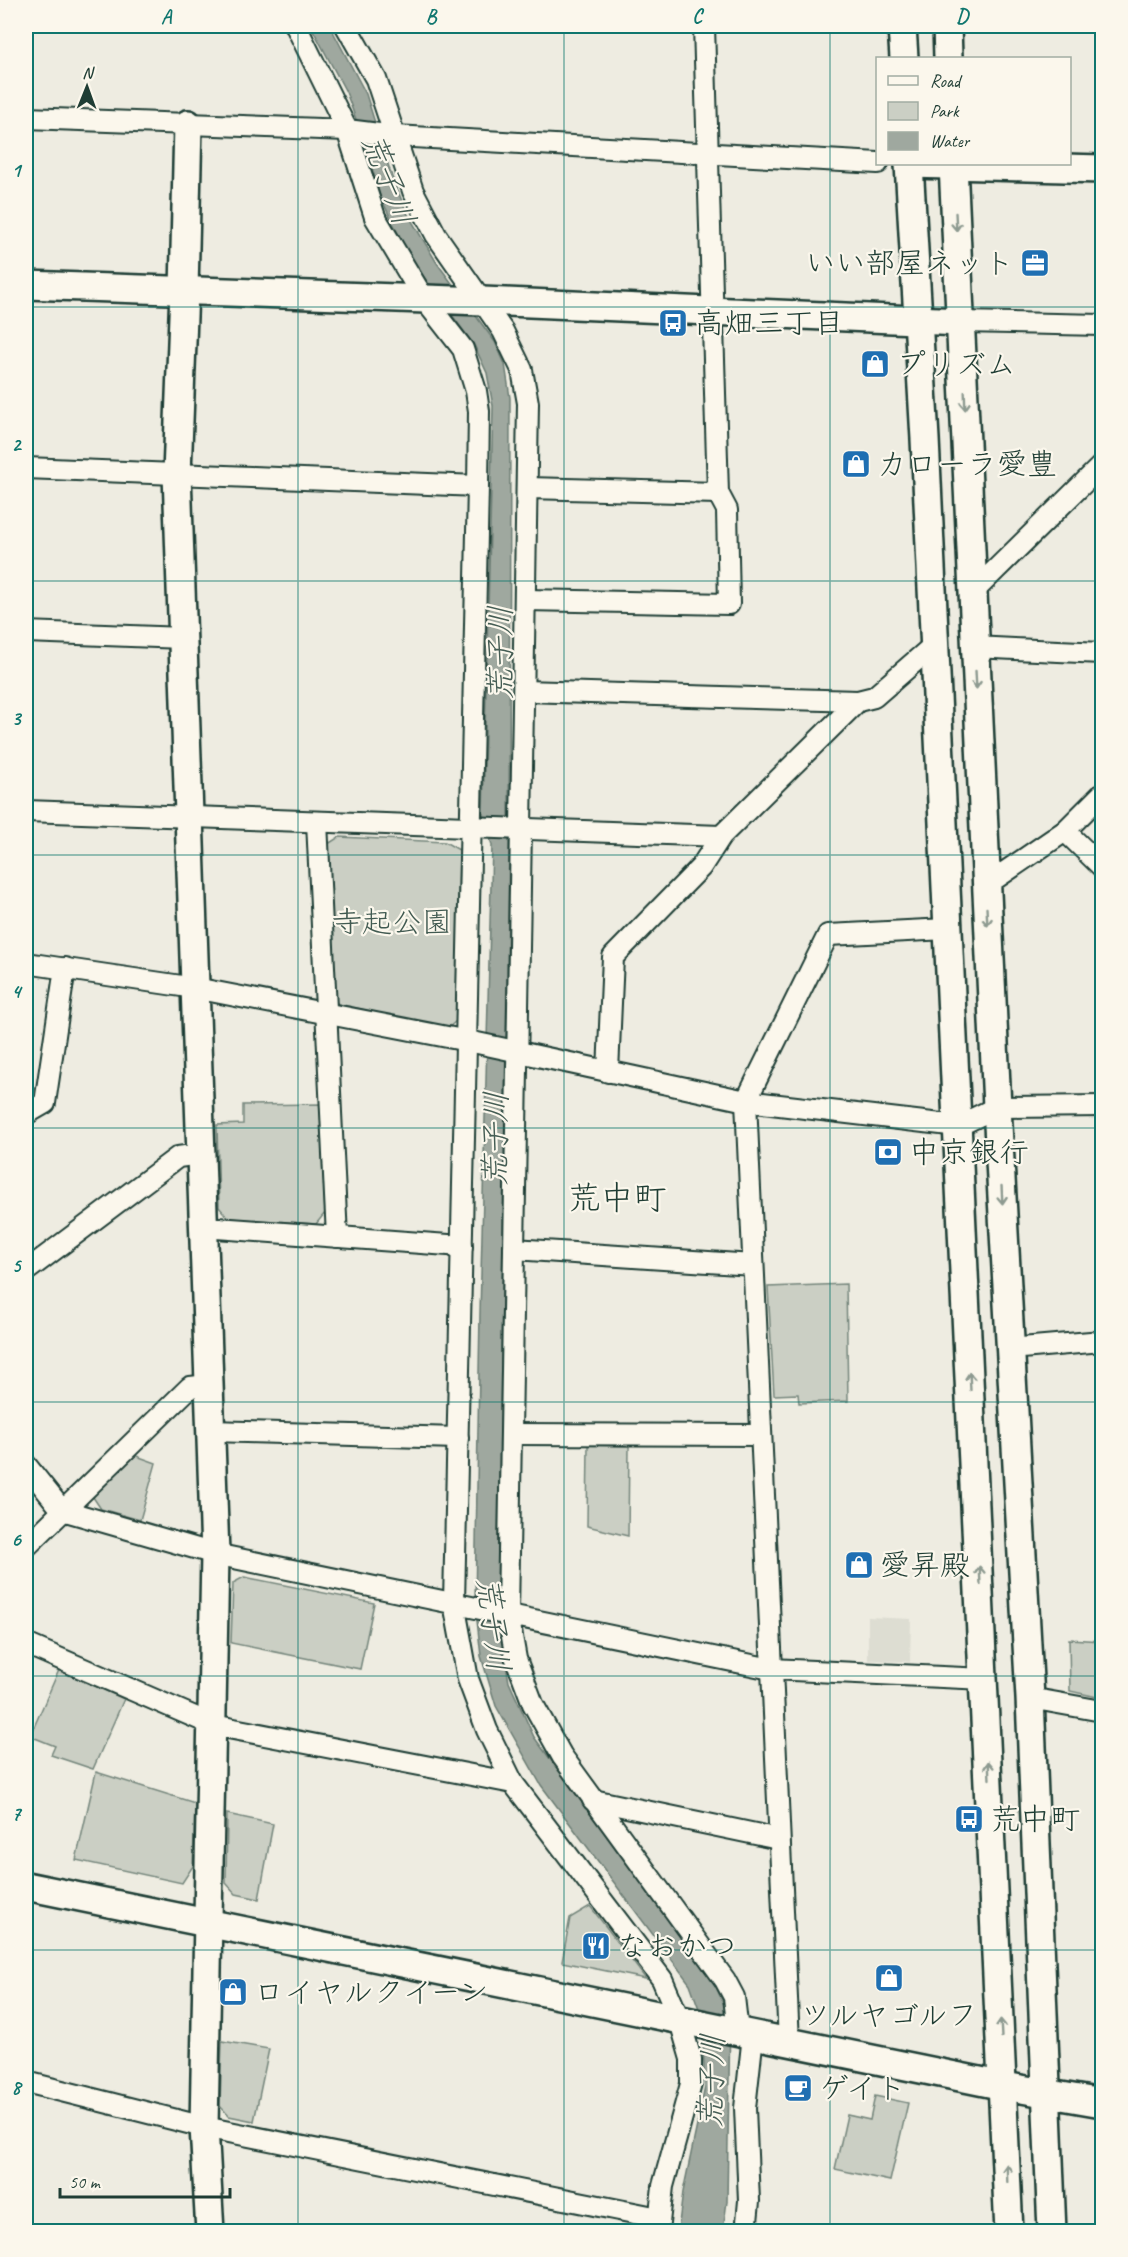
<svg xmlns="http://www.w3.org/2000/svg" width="1128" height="2257" font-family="Caveat,'Klee One',sans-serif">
	<rect width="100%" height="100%" fill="#eeece1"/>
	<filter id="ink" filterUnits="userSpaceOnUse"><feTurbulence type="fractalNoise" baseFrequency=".0167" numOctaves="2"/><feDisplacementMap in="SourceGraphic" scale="12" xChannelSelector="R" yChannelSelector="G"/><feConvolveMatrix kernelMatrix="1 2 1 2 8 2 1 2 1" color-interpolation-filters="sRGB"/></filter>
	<g filter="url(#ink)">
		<!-- built -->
		<path fill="#ddddd2" d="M868 1617 911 1619 910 1662 868 1660Z"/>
		<!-- green -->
		<g fill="#cbcfc4" stroke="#75867c" stroke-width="1.5">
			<path d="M339 837 445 842 459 850 456 1021 448 1028 338 1004 329 993 325 846Z"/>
			<path d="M320 1104 325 1213 316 1224 228 1218 219 1207 217 1125 243 1124V1105Z"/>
			<path d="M846 1284 848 1401 799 1403 798 1394 774 1395 768 1287Z"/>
			<path d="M588 1445 629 1446 628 1536 587 1526Z"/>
			<path d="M131 1454 156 1463 140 1520 101 1509 91 1494Z"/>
			<path d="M244 1577 374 1603 360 1669 231 1643 233 1583Z"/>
			<path d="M1069 1639 1102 1641V1698L1070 1691Z"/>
			<path d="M59 1670 124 1699 93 1769 51 1755 55 1746 30 1736Z"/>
			<path d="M96 1772 195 1803 193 1866 182 1883 76 1860Z"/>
			<path d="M227 1814 273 1824 259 1899 236 1894 226 1883Z"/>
			<path d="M590 1906 646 1979 562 1962 570 1918Z"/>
			<path d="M222 2041 269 2049 254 2121 229 2116 220 2106Z"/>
			<path d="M875 2096 908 2103 890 2181 835 2169 847 2115 870 2120Z"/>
		</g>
		<!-- water -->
		<path fill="#9fa89f" stroke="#6c7d74" stroke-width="1.5" d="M311 26H330L366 94 392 177 407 213 437 263 495 342 505 364 510 398 509 843 497 1611 509 1682 534 1737 713 1981 730 2017 727 2201 723 2231H678L683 2192 705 2087 702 2017 690 1984 541 1785 496 1706 481 1656 475 1603 480 1314 492 845 483 815 493 406 487 373 474 345 410 258 380 196 365 144 346 92Z"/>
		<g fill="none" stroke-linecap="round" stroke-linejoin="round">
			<!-- street casing -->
			<g stroke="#1f3d34" stroke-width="24">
				<g id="street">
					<path d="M296 26 347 130 375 217 424 299 463 349 476 391 479 411 478 486 454 1603 468 1679 487 1730 513 1783 662 1979 680 2021 691 2059V2084L663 2186 658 2232"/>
					<path d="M346 26 376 79 413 191 436 235 503 331 522 370 528 403 508 1614 516 1659 533 1704 562 1756 725 1980 734 1997 738 2032"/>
					<path d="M26 118 347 130 395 136 878 163"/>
					<path d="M961 322 1102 325"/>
					<path d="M26 468 478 486"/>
					<path d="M528 488 718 493 704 26"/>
					<path d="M972 593 1102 465"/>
					<path d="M526 600 729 604 727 510 718 493"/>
					<path d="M26 632 183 638"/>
					<path d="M974 647 1102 653"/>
					<path d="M524 691 858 701"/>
					<path d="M26 811 721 836"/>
					<path d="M317 822 337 1237"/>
					<path d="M1065 831 1102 867"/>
					<path d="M986 885 1065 831 1102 794"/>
					<path d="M26 963 195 988 468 1041 746 1101 958 1126 997 1107 1102 1106"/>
					<path d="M608 1072 613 957 701 867 721 836 858 701 874 697 935 644"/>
					<path d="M26 1114 45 1103 65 968"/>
					<path d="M203 1227 462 1246"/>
					<path d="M514 1249 753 1265"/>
					<path d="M26 1271 178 1157 200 1154"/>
					<path d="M1010 1349 1102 1341"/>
					<path d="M211 1431 458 1438"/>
					<path d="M511 1434 761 1435"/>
					<path d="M26 1465 62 1510 215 1554 771 1669 985 1679"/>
					<path d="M26 1547 190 1387 209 1385"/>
					<path d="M26 1644 213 1725 513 1783"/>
					<path d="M1030 1698 1102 1711"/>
					<path d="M593 1800 779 1839"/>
					<path d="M789 2042 746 1101 828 935 947 929"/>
					<path d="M26 2082 204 2127 659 2218"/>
					<path d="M746 2232 749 2201 745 2108 753 2035"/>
				</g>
			</g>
			<!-- secondary casing -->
			<g stroke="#1f3d34" stroke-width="32">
				<g id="secondary">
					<path d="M902 26 904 58"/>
					<path d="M947 26 948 58"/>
					<path d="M188 124 184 290 177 474 215 1554 204 2127 210 2232"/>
					<path d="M909 164 925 439 1009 2232"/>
					<path d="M909 164 1102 169"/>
					<path d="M953 164 997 1107 1030 1698 1052 2232"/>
					<path d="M26 285 483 301 961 322"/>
					<path d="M26 1886 1004 2086 1102 2103"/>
				</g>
			</g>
			<!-- street -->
			<use href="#street" stroke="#fbf7ec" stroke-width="20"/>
			<!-- secondary -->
			<use href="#secondary" stroke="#fbf7ec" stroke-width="27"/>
		</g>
		<!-- one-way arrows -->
		<defs><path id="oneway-shaft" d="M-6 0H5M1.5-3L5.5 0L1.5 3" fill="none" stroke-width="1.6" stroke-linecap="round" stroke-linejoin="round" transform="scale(1.5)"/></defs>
		<g stroke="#8d9a90">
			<use href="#oneway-shaft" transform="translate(956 222) rotate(87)"/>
			<use href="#oneway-shaft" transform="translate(965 401) rotate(88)"/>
			<use href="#oneway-shaft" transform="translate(976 680) rotate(87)"/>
			<use href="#oneway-shaft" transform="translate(987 917) rotate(87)"/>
			<use href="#oneway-shaft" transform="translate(1002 1195) rotate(87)"/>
			<use href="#oneway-shaft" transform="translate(970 1381) rotate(-93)"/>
			<use href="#oneway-shaft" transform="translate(980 1575) rotate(-93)"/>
			<use href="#oneway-shaft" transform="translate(989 1770) rotate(-93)"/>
			<use href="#oneway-shaft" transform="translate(1001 2028) rotate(-93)"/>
			<use href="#oneway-shaft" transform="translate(1007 2173) rotate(-92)"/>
		</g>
	</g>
	<!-- grid -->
	<path fill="none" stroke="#0f766e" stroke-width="1.5" stroke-opacity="0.55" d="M298 26V2232M564 26V2232M830 26V2232M26 307H1102M26 581H1102M26 855H1102M26 1128H1102M26 1402H1102M26 1676H1102M26 1950H1102"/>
	<!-- icons -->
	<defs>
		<g id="office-square" transform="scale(1.5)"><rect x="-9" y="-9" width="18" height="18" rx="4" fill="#1f6fb2" stroke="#fbf7ec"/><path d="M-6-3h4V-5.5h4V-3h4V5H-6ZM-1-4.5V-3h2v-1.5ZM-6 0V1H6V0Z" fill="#fff"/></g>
		<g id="bus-square" transform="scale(1.5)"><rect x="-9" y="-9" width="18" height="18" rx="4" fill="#1f6fb2" stroke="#fbf7ec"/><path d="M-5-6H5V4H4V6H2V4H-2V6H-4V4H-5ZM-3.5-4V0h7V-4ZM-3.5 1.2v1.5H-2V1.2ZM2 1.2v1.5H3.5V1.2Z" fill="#fff"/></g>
		<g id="shop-square" transform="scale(1.5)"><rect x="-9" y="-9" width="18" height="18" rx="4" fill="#1f6fb2" stroke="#fbf7ec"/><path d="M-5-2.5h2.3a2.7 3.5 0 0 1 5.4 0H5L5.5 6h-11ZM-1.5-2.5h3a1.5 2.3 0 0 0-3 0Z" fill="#fff"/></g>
		<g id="bank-square" transform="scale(1.5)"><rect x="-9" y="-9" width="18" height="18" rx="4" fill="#1f6fb2" stroke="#fbf7ec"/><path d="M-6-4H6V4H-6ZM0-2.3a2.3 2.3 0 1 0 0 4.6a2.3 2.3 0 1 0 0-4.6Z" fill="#fff"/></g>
		<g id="restaurant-square" transform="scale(1.5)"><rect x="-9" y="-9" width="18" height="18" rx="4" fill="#1f6fb2" stroke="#fbf7ec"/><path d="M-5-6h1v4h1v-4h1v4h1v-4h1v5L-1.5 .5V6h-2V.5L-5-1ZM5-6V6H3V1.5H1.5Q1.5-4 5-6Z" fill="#fff"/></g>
		<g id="cafe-square" transform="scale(1.5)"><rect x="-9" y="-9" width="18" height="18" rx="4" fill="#1f6fb2" stroke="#fbf7ec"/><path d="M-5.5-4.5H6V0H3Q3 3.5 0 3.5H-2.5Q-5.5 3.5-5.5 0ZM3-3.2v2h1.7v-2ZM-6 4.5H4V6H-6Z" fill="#fff"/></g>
	</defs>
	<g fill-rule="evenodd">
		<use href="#office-square" x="1035" y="263"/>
		<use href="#bus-square" x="673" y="323"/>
		<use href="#shop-square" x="875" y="364"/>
		<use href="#shop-square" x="856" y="464"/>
		<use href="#bank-square" x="888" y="1152"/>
		<use href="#shop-square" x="859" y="1565"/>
		<use href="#bus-square" x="969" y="1819"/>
		<use href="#restaurant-square" x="596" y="1946"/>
		<use href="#shop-square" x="889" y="1978"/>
		<use href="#shop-square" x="233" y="1992"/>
		<use href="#cafe-square" x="798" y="2088"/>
	</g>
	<g text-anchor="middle" stroke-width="4.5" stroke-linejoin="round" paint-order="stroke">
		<!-- poi labels -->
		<g font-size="30" fill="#1f3d34" stroke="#fbf7ec" text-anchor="start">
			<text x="1014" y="273" text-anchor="end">いい部屋ネット</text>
			<text x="694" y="333">高畑三丁目</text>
			<text x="896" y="374">プリズム</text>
			<text x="877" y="474">カローラ愛豊</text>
			<text x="909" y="1162">中京銀行</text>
			<text x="880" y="1575">愛昇殿</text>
			<text x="990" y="1829">荒中町</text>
			<text x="617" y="1956">なおかつ</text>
			<text x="254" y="2002">ロイヤルクイーン</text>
			<text x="889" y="2025" text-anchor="middle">ツルヤゴルフ</text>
			<text x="819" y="2098">ゲイト</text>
		</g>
		<!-- park labels -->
		<g font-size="30" fill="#415a51" stroke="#fbf7ec">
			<text x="392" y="932">寺起公園</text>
		</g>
		<!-- water labels -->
		<g font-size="32" font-style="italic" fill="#455d54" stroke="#fbf7ec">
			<text transform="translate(389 179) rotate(69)" y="11">荒子川</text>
			<text transform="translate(500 653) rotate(-90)" y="11">荒子川</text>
			<text transform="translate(495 1139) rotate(-89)" y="11">荒子川</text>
			<text transform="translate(494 1624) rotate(83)" y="11">荒子川</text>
			<text transform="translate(711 2081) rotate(-88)" y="11">荒子川</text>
		</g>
		<!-- quarter labels -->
		<g font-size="33" fill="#1f3d34" stroke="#fbf7ec">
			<text x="617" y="1209">荒中町</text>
		</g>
	</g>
	<!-- margin -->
	<rect width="1128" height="2257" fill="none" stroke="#fbf7ec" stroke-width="66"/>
	<!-- legend -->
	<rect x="876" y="57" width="195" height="108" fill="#fbf7ec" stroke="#a3ada2" stroke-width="1.5"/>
	<rect x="888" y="76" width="30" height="9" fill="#fbf7ec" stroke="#a3ada2" stroke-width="1.5"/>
	<text x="930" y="87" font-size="18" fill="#1f3d34">Road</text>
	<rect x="888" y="102" width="30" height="18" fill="#cbcfc4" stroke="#a3ada2" stroke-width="1.5"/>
	<text x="930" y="117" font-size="18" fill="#1f3d34">Park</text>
	<rect x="888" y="132" width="30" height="18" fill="#9fa89f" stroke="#a3ada2" stroke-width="1.5"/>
	<text x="930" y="147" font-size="18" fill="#1f3d34">Water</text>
	<!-- north arrow -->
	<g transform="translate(87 87) rotate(1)" stroke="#fbf7ec" stroke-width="4.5" paint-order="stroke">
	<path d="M0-4.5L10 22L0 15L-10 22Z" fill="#1f3d34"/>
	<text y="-9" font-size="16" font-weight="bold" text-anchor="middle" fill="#1f3d34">N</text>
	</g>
	<!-- scale -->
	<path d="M60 2188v9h170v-9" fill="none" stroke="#1f3d34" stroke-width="3"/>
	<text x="69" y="2188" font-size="18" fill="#1f3d34" stroke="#fbf7ec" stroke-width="4.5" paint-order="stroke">50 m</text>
	<rect x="33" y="33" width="1062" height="2191" fill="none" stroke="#0f766e" stroke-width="2"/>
	<g font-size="20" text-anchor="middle" font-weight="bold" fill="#0f766e">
		<text x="166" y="23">A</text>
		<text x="431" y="23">B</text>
		<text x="697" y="23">C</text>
		<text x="962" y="23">D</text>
		<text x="16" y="177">1</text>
		<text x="16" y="451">2</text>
		<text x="16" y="725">3</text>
		<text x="16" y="998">4</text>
		<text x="16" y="1272">5</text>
		<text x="16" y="1546">6</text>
		<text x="16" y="1820">7</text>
		<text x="16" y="2094">8</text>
	</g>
</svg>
